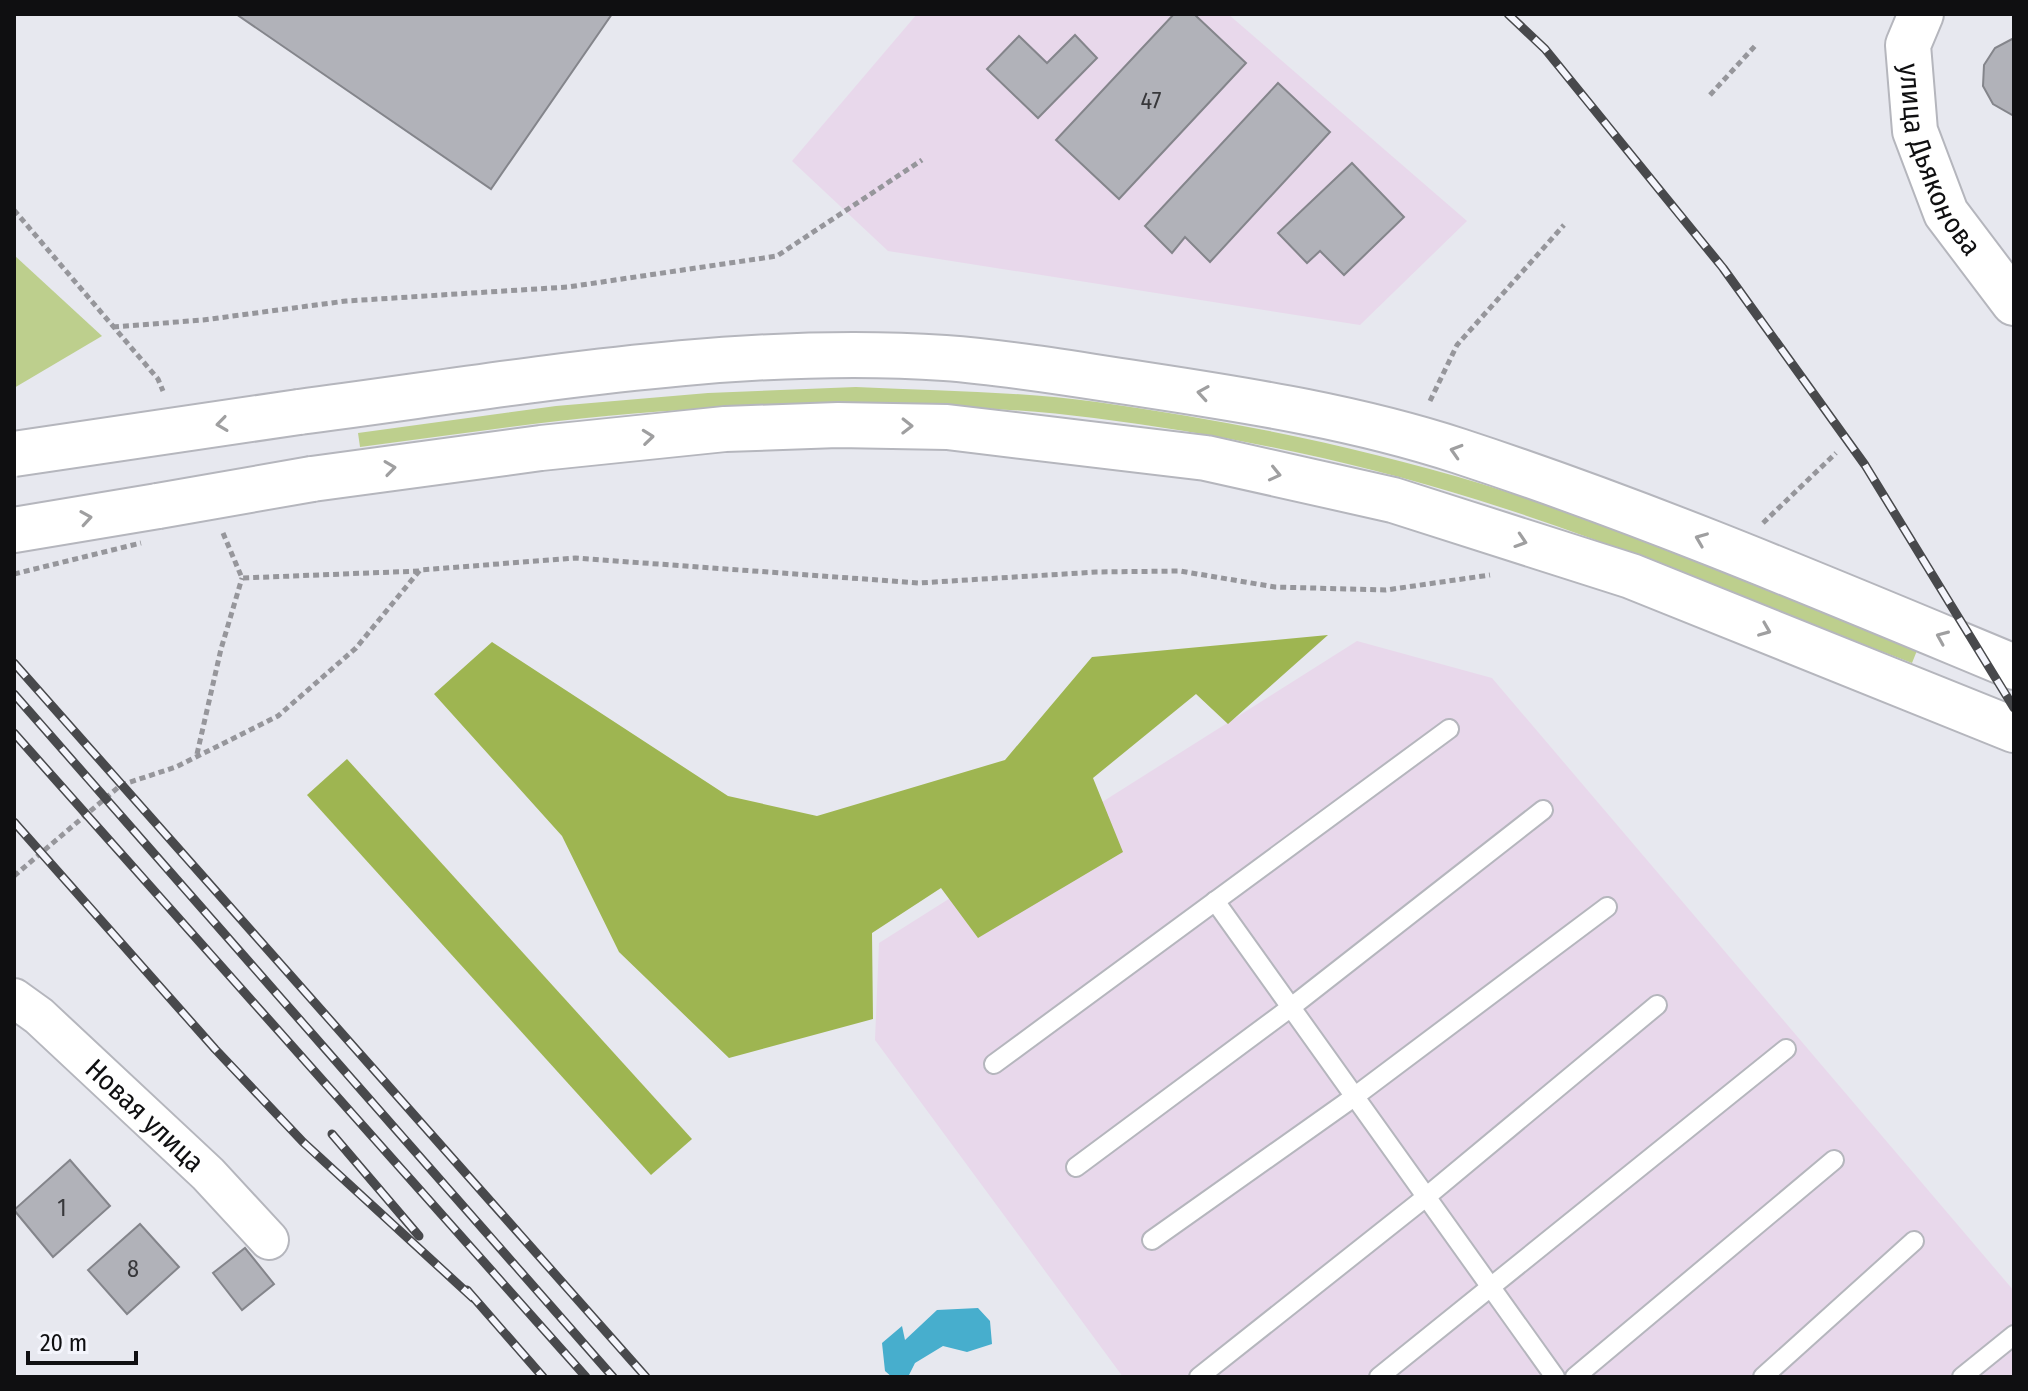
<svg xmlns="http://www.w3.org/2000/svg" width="2028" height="1391" font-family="'Fira Sans Condensed',sans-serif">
	<rect width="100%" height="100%" fill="#e7e8ef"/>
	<!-- industrial -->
	<g fill="#e8d8eb">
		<path d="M917 14H1228L1467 221 1360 325 888 251 792 161Z"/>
		<path d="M1357 641 1492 678 2014 1291V1377H1123L875 1040 879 943Z"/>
	</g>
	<!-- green -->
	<g fill="#bdcf8d">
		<path d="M14 255 102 336 14 388Z"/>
		<path d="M856 387C936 391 1018 391 1097 402 1226 420 1357 446 1482 484 1630 530 1773 592 1918 648L1912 663C1768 608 1625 546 1478 500 1354 461 1222 434 1094 418 968 402 837 404 710 409 593 413 476 432 360 447L358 433 556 406 708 393Z"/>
	</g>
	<!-- forest -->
	<g fill="#9eb551">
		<path d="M1328 635 1228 724 1196 694 1093 778 1123 852 978 938 941 888 872 933 873 1019 729 1058 619 952 562 836 434 694 492 642 728 796 817 816 1005 760 1092 657Z"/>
		<path d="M347 759 692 1139 651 1175 307 795Z"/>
	</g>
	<!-- water -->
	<path fill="#47aecd" d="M978 1308 990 1321 992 1344 967 1352 943 1346 915 1363 908 1377H892L885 1371 882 1343 902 1326 905 1340 937 1310Z"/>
	<!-- building -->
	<g fill="#b1b2b9" stroke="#84858b" stroke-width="2">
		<path d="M236 14H612L491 189Z"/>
		<path d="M1174 14H1194L1246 63 1119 199 1056 140Z"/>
		<path d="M1075 35 1097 58 1038 118 987 69 1019 36 1047 63Z"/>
		<path d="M2014 38V116L1993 104 1983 86 1984 65 1995 48Z"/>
		<path d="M1278 83 1330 132 1210 262 1185 237 1172 253 1145 226Z"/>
		<path d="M1352 163 1404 217 1344 275 1320 251 1307 263 1278 233Z"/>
		<path d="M70 1160 110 1206 53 1257 14 1210Z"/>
		<path d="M140 1224 179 1267 127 1314 88 1270Z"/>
		<path d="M245 1248 274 1284 242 1310 213 1273Z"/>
	</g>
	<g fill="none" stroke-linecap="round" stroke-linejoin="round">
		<!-- service casing -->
		<g stroke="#b5b6bd" stroke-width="22">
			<g id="service">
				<path d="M1215 901 1555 1377"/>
				<path d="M994 1064 1449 729"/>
				<path d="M1076 1167 1290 1008 1543 810"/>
				<path d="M1152 1240 1354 1097 1607 907"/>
				<path d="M1199 1377 1426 1197 1657 1005"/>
				<path d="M1379 1377 1786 1049"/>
				<path d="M1575 1377 1834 1160"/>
				<path d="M1763 1377 1914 1241"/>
				<path d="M1962 1377 2014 1335"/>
			</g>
		</g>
		<!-- minor casing -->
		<g stroke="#b5b6bd" stroke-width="42">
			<g id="minor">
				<path id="s1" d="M14 998 39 1016 208 1174 269 1240"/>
			</g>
		</g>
		<!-- tertiary casing -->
		<g stroke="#b5b6bd" stroke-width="48">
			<g id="tertiary">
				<path id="s2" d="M1921 14 1908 45 1915 131 1946 213 2014 303"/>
			</g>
		</g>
		<!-- secondary casing -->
		<g stroke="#b5b6bd" stroke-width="48">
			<g id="secondary">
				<path d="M299 412C507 385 735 343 945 358 1012 363 1080 375 1147 385 1252 401 1358 418 1459 451 1648 513 1831 591 2014 667"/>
				<path d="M312 479 541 448 725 429 838 425 947 427 1206 458 1393 500 1631 576 2014 730"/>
				<path d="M14 530 158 506"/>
			</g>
		</g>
		<!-- path -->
		<g stroke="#96969b" stroke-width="5" stroke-dasharray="6 4" stroke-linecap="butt">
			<path d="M1710 95 1755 46"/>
			<path d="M14 210 158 379 163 391"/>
			<path d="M113 327 203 320 346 301 568 287 777 256 922 160"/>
			<path d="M1430 401 1457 345 1564 225"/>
			<path d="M1763 523 1836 453"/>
			<path d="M223 533 242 578 419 571"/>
			<path d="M197 754 221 649 242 578"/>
			<path d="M14 876 121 785 176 767 278 716 356 648 420 570 575 558 919 583 1096 572 1180 571 1275 587 1386 590 1490 575"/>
		</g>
		<!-- service -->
		<use href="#service" stroke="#fff" stroke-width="18"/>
		<!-- minor -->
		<use href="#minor" stroke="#fff" stroke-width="38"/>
		<!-- tertiary -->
		<use href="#tertiary" stroke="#fff" stroke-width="44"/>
		<!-- secondary -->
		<use href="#secondary" stroke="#fff" stroke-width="44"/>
		<!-- rail casing -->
		<g stroke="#48494c" stroke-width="9">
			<g id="rail">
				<path d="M1508 14 1545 49 1723 268 1865 465 2014 708"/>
				<path d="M14 663 646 1377"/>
				<path d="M14 694 613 1377"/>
				<path d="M14 733 586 1377"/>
				<path d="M14 822 215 1049 303 1142 473 1298"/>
				<path d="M332 1134 419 1236"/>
				<path d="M467 1290 543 1377"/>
			</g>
		</g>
		<!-- rail -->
		<use href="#rail" stroke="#f4f5fc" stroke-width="6" stroke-dasharray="18" stroke-linecap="butt"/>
		<!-- secondary-bridge casing -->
		<g stroke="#b5b6bd" stroke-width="48" stroke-linecap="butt">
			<g id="secondary-bridge">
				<path d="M14 454 299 412"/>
				<path d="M158 506 312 479"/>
			</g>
		</g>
		<!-- path-bridge -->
		<path stroke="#96969b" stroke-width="5" stroke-dasharray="6 4" stroke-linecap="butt" d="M14 574 141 543"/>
		<!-- secondary-bridge -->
		<use href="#secondary-bridge" stroke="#fff" stroke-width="44"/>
	</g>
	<!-- one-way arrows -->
	<defs><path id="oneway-chevron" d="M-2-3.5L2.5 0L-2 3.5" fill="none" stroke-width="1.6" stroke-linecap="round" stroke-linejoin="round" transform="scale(2)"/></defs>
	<g stroke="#9f9fa0">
		<use href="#oneway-chevron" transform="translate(1203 393) rotate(-171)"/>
		<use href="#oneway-chevron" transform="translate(222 424) rotate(172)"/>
		<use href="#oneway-chevron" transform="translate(907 426) rotate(1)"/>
		<use href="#oneway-chevron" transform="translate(648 437) rotate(-6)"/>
		<use href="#oneway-chevron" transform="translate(1456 451) rotate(-163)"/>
		<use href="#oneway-chevron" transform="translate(390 468) rotate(-8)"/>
		<use href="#oneway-chevron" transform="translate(1275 474) rotate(13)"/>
		<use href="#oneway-chevron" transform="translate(86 518) rotate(-9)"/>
		<use href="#oneway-chevron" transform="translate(1701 539) rotate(-158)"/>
		<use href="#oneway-chevron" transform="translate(1521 541) rotate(18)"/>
		<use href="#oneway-chevron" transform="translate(1765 630) rotate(22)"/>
		<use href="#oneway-chevron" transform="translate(1942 637) rotate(-157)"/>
	</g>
	<g text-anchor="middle" stroke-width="8" stroke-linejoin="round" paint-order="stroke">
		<!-- number labels -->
		<g font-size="24" fill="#38383b">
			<text x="1151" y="109">47</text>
			<text x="62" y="1216">1</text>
			<text x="133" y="1277">8</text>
		</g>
		<!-- street labels -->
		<g font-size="28" fill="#0f0f11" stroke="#f4f5fc">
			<text dy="10" stroke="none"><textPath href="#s2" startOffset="154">улица Дьяконова</textPath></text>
			<text dy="10" stroke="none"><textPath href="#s1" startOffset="176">Новая улица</textPath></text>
		</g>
	</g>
	<!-- border -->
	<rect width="2028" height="1391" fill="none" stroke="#0f0f11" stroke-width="32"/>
	<!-- scale -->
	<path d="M28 1351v12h108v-12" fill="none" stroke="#0f0f11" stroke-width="4"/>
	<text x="40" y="1351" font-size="24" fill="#0f0f11" stroke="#f4f5fc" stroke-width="6" paint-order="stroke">20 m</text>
</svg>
